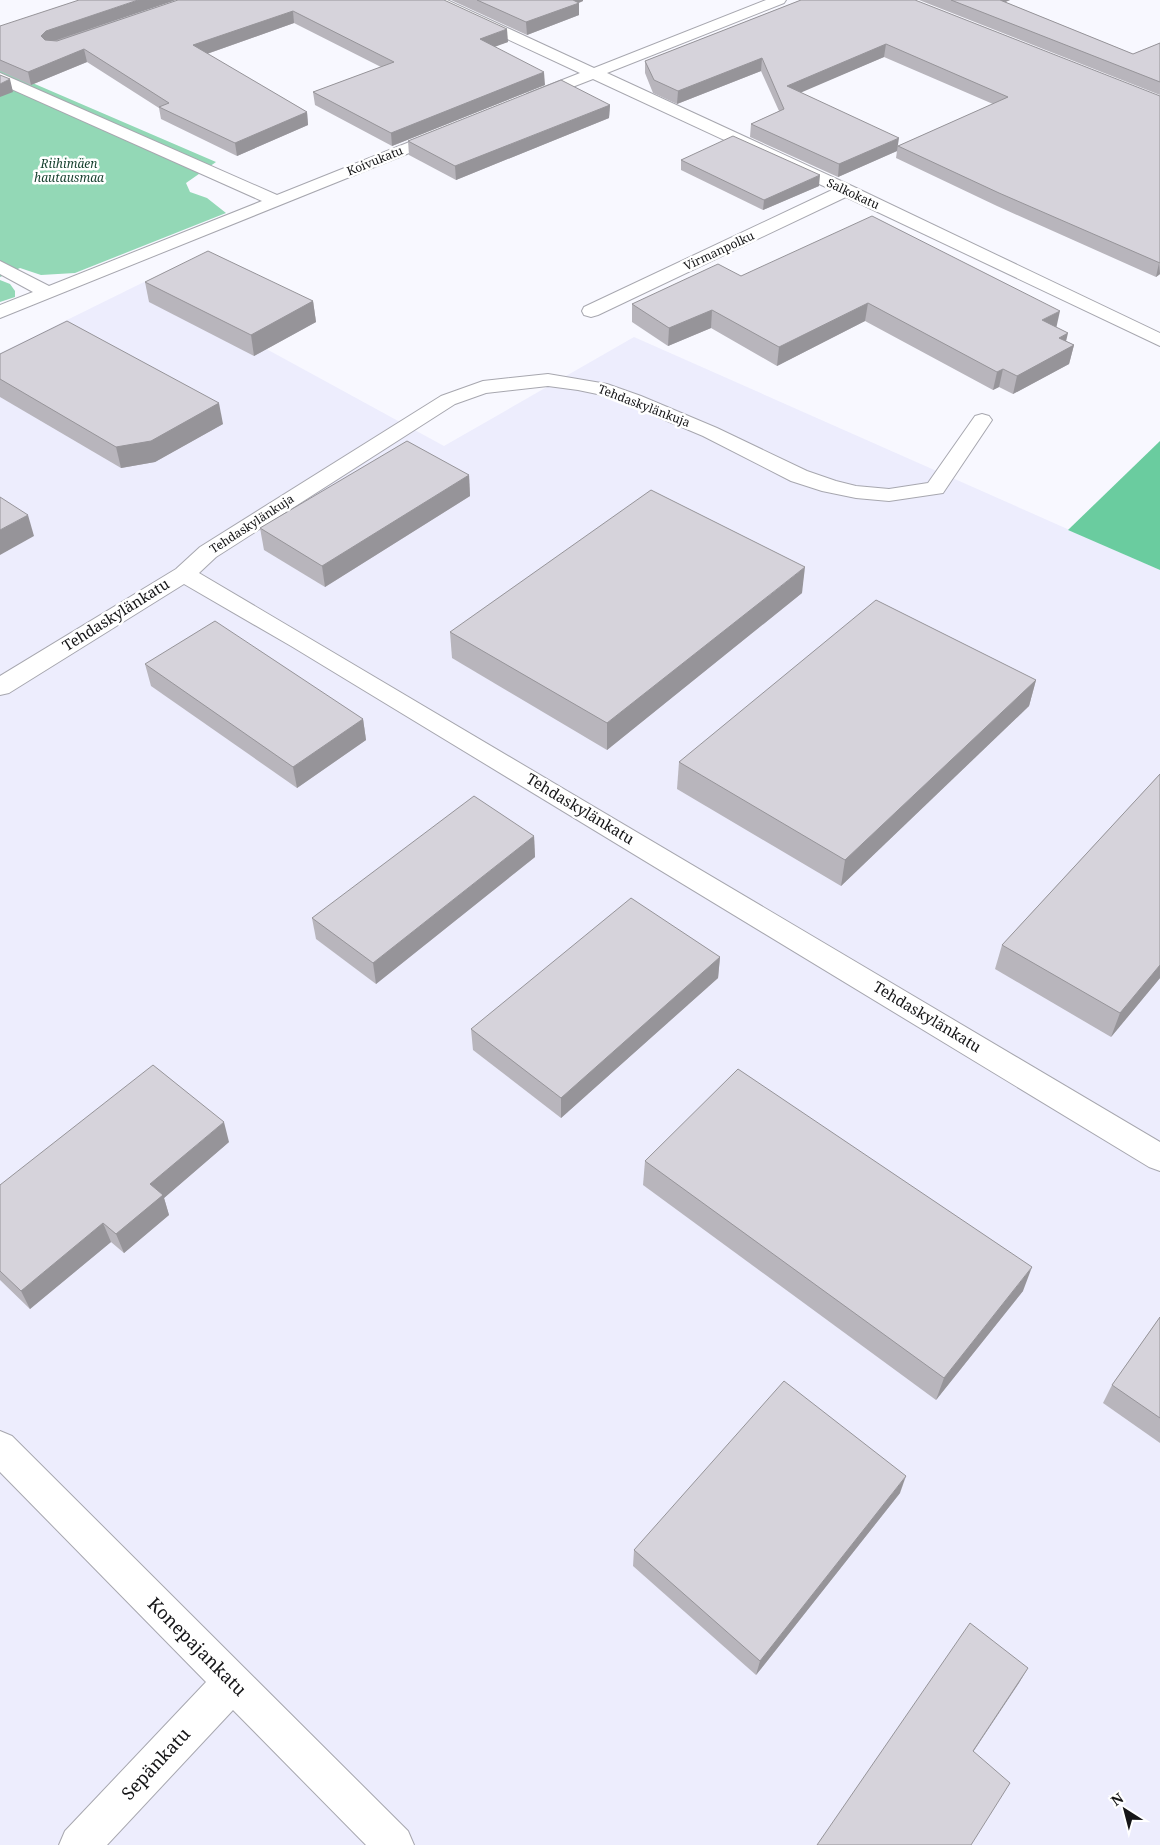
<svg xmlns="http://www.w3.org/2000/svg" width="1160" height="1845" font-family="'Noto Serif',serif">
	<rect width="100%" height="100%" fill="#f8f8ff"/>
	<!-- built -->
	<path fill="#ededfd" d="M144 282 444 446 634 337 1160 570V1845H0V353Z"/>
	<!-- green -->
	<g fill="#93d8b6">
		<path d="M0 69 216 162 186 183 190 192 207 198 226 213 75 273 41 275 20 268 0 277Z"/>
		<path d="M0 280 10 284 15 291V297L0 302Z"/>
	</g>
	<!-- forest -->
	<path fill="#6acc9f" d="M1160 441V570L1068 530Z"/>
	<g fill="none" stroke-linecap="round" stroke-linejoin="round">
		<!-- minor casing -->
		<g stroke="#a7a7af" stroke-width="2">
			<g id="minor">
				<path d="M428 0H447L594 68 766 0H786L784 3 607 73 852 186 1160 333V346L846 197 598 315 591 317 584 315 582 311 584 307 832 190 593 79 539 100H527L525 97 527 94 580 73 430 3Z"/>
				<path d="M0 73 277 195 437 131H449L451 134 449 137 0 318V305L33 292 0 274V261L49 286 262 201 0 84Z"/>
				<path d="M548 374 607 384 641 396 717 428 807 471 836 481 856 486 889 489 928 483 975 416 982 414 989 416 992 420 943 493 889 501 856 498 822 491 791 481 703 436 627 404 602 395 578 390 548 386 486 393 455 404 216 557 199 573 1160 1142V1171L1149 1167 291 646 184 584 9 693 0 695V676L176 569 200 547 441 396 483 381Z"/>
				<path d="M0 1431 12 1436 408 1831 414 1845H366L233 1710 107 1845H59L65 1831 206 1682 0 1472Z"/>
			</g>
		</g>
		<!-- minor -->
		<use href="#minor" fill="#fff" fill-rule="evenodd"/>
	</g>
	<!-- wall -->
	<g fill="#b8b5bc" fill-rule="evenodd">
		<path d="M176 0 56 40 178 0H444L508 42 494 46 545 85 392 146 315 105 313 92 381 67 294 23 207 54 307 112 308 125 237 156 161 119 159 108 87 62 31 85 0 71V26Z"/>
		<path d="M451 0H583V1L579 3V15L527 35Z"/>
		<path d="M801 0 1160 96V274L1156 277 997 206 896 158 897 151 838 177 750 137 751 124 779 111 761 71 677 104 653 93 645 73V61ZM884 57 993 104 898 146 800 92Z"/>
		<path d="M919 0H1010L1005 2 1133 54 1160 43V95Z"/>
		<path d="M610 105 609 118 456 180 409 155 408 141Z"/>
		<path d="M681 160 819 186 763 210 681 170Z"/>
		<path d="M741 276 1056 327 1066 341 1074 345 1069 364 1013 394 999 387 993 390 865 321 777 366 711 328 668 346 632 322V304Z"/>
		<path d="M145 282 313 301 316 322 254 356 149 302Z"/>
		<path d="M0 354 223 424 155 462 121 468 0 397Z"/>
		<path d="M469 475 470 496 325 587 264 550 260 528Z"/>
		<path d="M802 593 607 750 452 658 450 632Z"/>
		<path d="M145 664 363 719 366 740 297 788 151 686Z"/>
		<path d="M1036 680 1029 706 841 886 677 789 679 762Z"/>
		<path d="M1160 774V978L1111 1037 995 969 1002 945Z"/>
		<path d="M534 836 535 857 376 984 316 939 312 918Z"/>
		<path d="M720 957 718 978 561 1118 473 1050 471 1029Z"/>
		<path d="M229 1142 164 1198 169 1215 124 1253 111 1242 30 1309 0 1280V1185Z"/>
		<path d="M645 1161 1023 1291 936 1400 643 1185Z"/>
		<path d="M1160 1317V1443L1103 1403 1112 1385Z"/>
		<path d="M900 1493 756 1675 633 1566 634 1550Z"/>
	</g>
	<!-- shaded-wall -->
	<g fill="#969499">
		<path d="M138 0H176L48 43 41 36 46 31Z"/>
		<path d="M564 0H583V1L564 8Z"/>
		<path d="M990 0H1010L989 9Z"/>
		<path d="M579 3V15L527 35 526 22Z"/>
		<path d="M293 11 294 23 195 58 193 45Z"/>
		<path d="M507 29 508 42 481 52 480 39Z"/>
		<path d="M886 44 884 57 786 99 787 86Z"/>
		<path d="M84 49 87 62 31 85 28 72Z"/>
		<path d="M762 58 761 71 677 104 678 91Z"/>
		<path d="M544 72 545 85 392 146 391 133Z"/>
		<path d="M10 79 13 92 0 97V84Z"/>
		<path d="M610 105 609 118 456 180 455 166Z"/>
		<path d="M307 112 308 125 237 156 235 143Z"/>
		<path d="M899 138 897 151 838 177 839 164Z"/>
		<path d="M820 175 819 186 763 210 764 200Z"/>
		<path d="M1159 263 1160 274 1156 277Z"/>
		<path d="M313 301 316 322 254 356 251 335Z"/>
		<path d="M868 303 865 321 777 366 779 347Z"/>
		<path d="M712 310 711 328 668 346 669 328Z"/>
		<path d="M1060 311 1056 329 1042 320Z"/>
		<path d="M1068 333 1064 350 1074 345 1069 364 1013 394 1017 376 1059 338Z"/>
		<path d="M1003 369 999 387 993 390 997 372Z"/>
		<path d="M219 403 223 424 155 462 121 468 116 447Z"/>
		<path d="M469 475 470 496 325 587 322 566Z"/>
		<path d="M28 515 34 536 0 555V530Z"/>
		<path d="M805 567 802 593 607 750V723Z"/>
		<path d="M1036 680 1029 706 841 886 845 860Z"/>
		<path d="M363 719 366 740 297 788 293 767Z"/>
		<path d="M534 836 535 857 376 984 373 963Z"/>
		<path d="M720 957 718 978 561 1118V1098Z"/>
		<path d="M1160 965V978L1111 1037 1120 1013Z"/>
		<path d="M224 1122 229 1142 164 1198 169 1215 124 1253 116 1234 150 1184Z"/>
		<path d="M103 1223 111 1242 30 1309 21 1291Z"/>
		<path d="M1032 1267 1023 1291 936 1400 944 1378Z"/>
		<path d="M906 1476 900 1493 756 1675 760 1661Z"/>
		<path d="M1028 1668 1019 1683 965 1764 973 1751Z"/>
	</g>
	<!-- building -->
	<g fill="#d6d3db" stroke="#969499">
		<path d="M79 0H138L46 31 41 36 45 40 57 41 178 0H444L507 29 480 39 544 72 391 133 313 92 394 62 293 11 193 45 307 112 235 143 159 107 169 103 84 49 28 72 0 60V26Z"/>
		<path d="M477 0H573L579 3 526 22Z"/>
		<path d="M801 0H915L1160 96V263L999 193 898 146 1008 97 886 44 787 86 899 138 839 164 751 124 784 109 762 58 678 91 654 80 645 61Z"/>
		<path d="M951 0H1000L1133 54 1160 43V82Z"/>
		<path d="M0 75 10 79 0 84Z"/>
		<path d="M561 80 610 105 455 166 408 141Z"/>
		<path d="M733 136 820 175 764 200 681 160Z"/>
		<path d="M872 216 1060 311 1042 320 1068 333 1059 338 1074 345 1017 376 1003 369 997 372 868 303 779 347 712 310 669 328 632 304 718 264 741 276Z"/>
		<path d="M208 251 313 301 251 335 145 282Z"/>
		<path d="M67 321 219 403 151 441 116 447 0 379V354Z"/>
		<path d="M407 441 469 475 322 566 260 528Z"/>
		<path d="M651 490 805 567 607 723 450 632Z"/>
		<path d="M0 497 28 515 0 530Z"/>
		<path d="M876 600 1036 680 845 860 679 762Z"/>
		<path d="M215 621 363 719 293 767 145 664Z"/>
		<path d="M1160 774V965L1120 1013 1002 945Z"/>
		<path d="M474 796 534 836 373 963 312 918Z"/>
		<path d="M631 898 720 957 561 1098 471 1029Z"/>
		<path d="M153 1065 224 1122 150 1184 163 1195 116 1234 103 1223 21 1291 0 1271V1185Z"/>
		<path d="M738 1069 1032 1267 944 1378 645 1161Z"/>
		<path d="M1160 1317V1418L1112 1385Z"/>
		<path d="M784 1381 906 1476 760 1661 634 1550Z"/>
		<path d="M970 1623 1028 1668 973 1751 1010 1783 971 1845H817Z"/>
	</g>
	<g text-anchor="middle" stroke-width="5" stroke-linejoin="round" paint-order="stroke">
		<!-- far-street labels -->
		<g font-size="12" fill="#151517" stroke="#fff">
			<text transform="translate(375 161) rotate(-22)" y="4">Koivukatu</text>
			<text transform="translate(853 194) rotate(25)" y="4">Salkokatu</text>
			<text transform="translate(719 251) rotate(-25)" y="4">Virmanpolku</text>
			<text transform="translate(644 406) rotate(21)" y="4">Tehdaskylänkuja</text>
			<text transform="translate(252 524) rotate(-33)" y="4">Tehdaskylänkuja</text>
		</g>
		<!-- far-park labels -->
		<g font-size="12" font-style="italic" fill="#143e2c" stroke="#fff">
			<text x="69" y="168">Riihimäen<tspan x="69" dy="14">hautausmaa</tspan></text>
		</g>
		<!-- street labels -->
		<g font-size="15" fill="#151517" stroke="#fff">
			<text transform="translate(116 615) rotate(-32)" y="5">Tehdaskylänkatu</text>
			<text transform="translate(580 809) rotate(31)" y="5">Tehdaskylänkatu</text>
			<text transform="translate(927 1017) rotate(31)" y="5">Tehdaskylänkatu</text>
		</g>
		<!-- near-street labels -->
		<g font-size="18" fill="#151517" stroke="#fff">
			<text transform="translate(197 1647) rotate(45)" y="6">Konepajankatu</text>
			<text transform="translate(156 1764) rotate(-47)" y="6">Sepänkatu</text>
		</g>
	</g>
	<!-- north arrow -->
	<g transform="translate(1125 1810) rotate(324)" stroke="#ffffff" stroke-width="4" paint-order="stroke">
	<path d="M0-4L9 19L0 12L-9 19Z" fill="#151517"/>
	<text y="-8" font-size="14" font-weight="bold" text-anchor="middle" fill="#151517">N</text>
	</g>
</svg>
